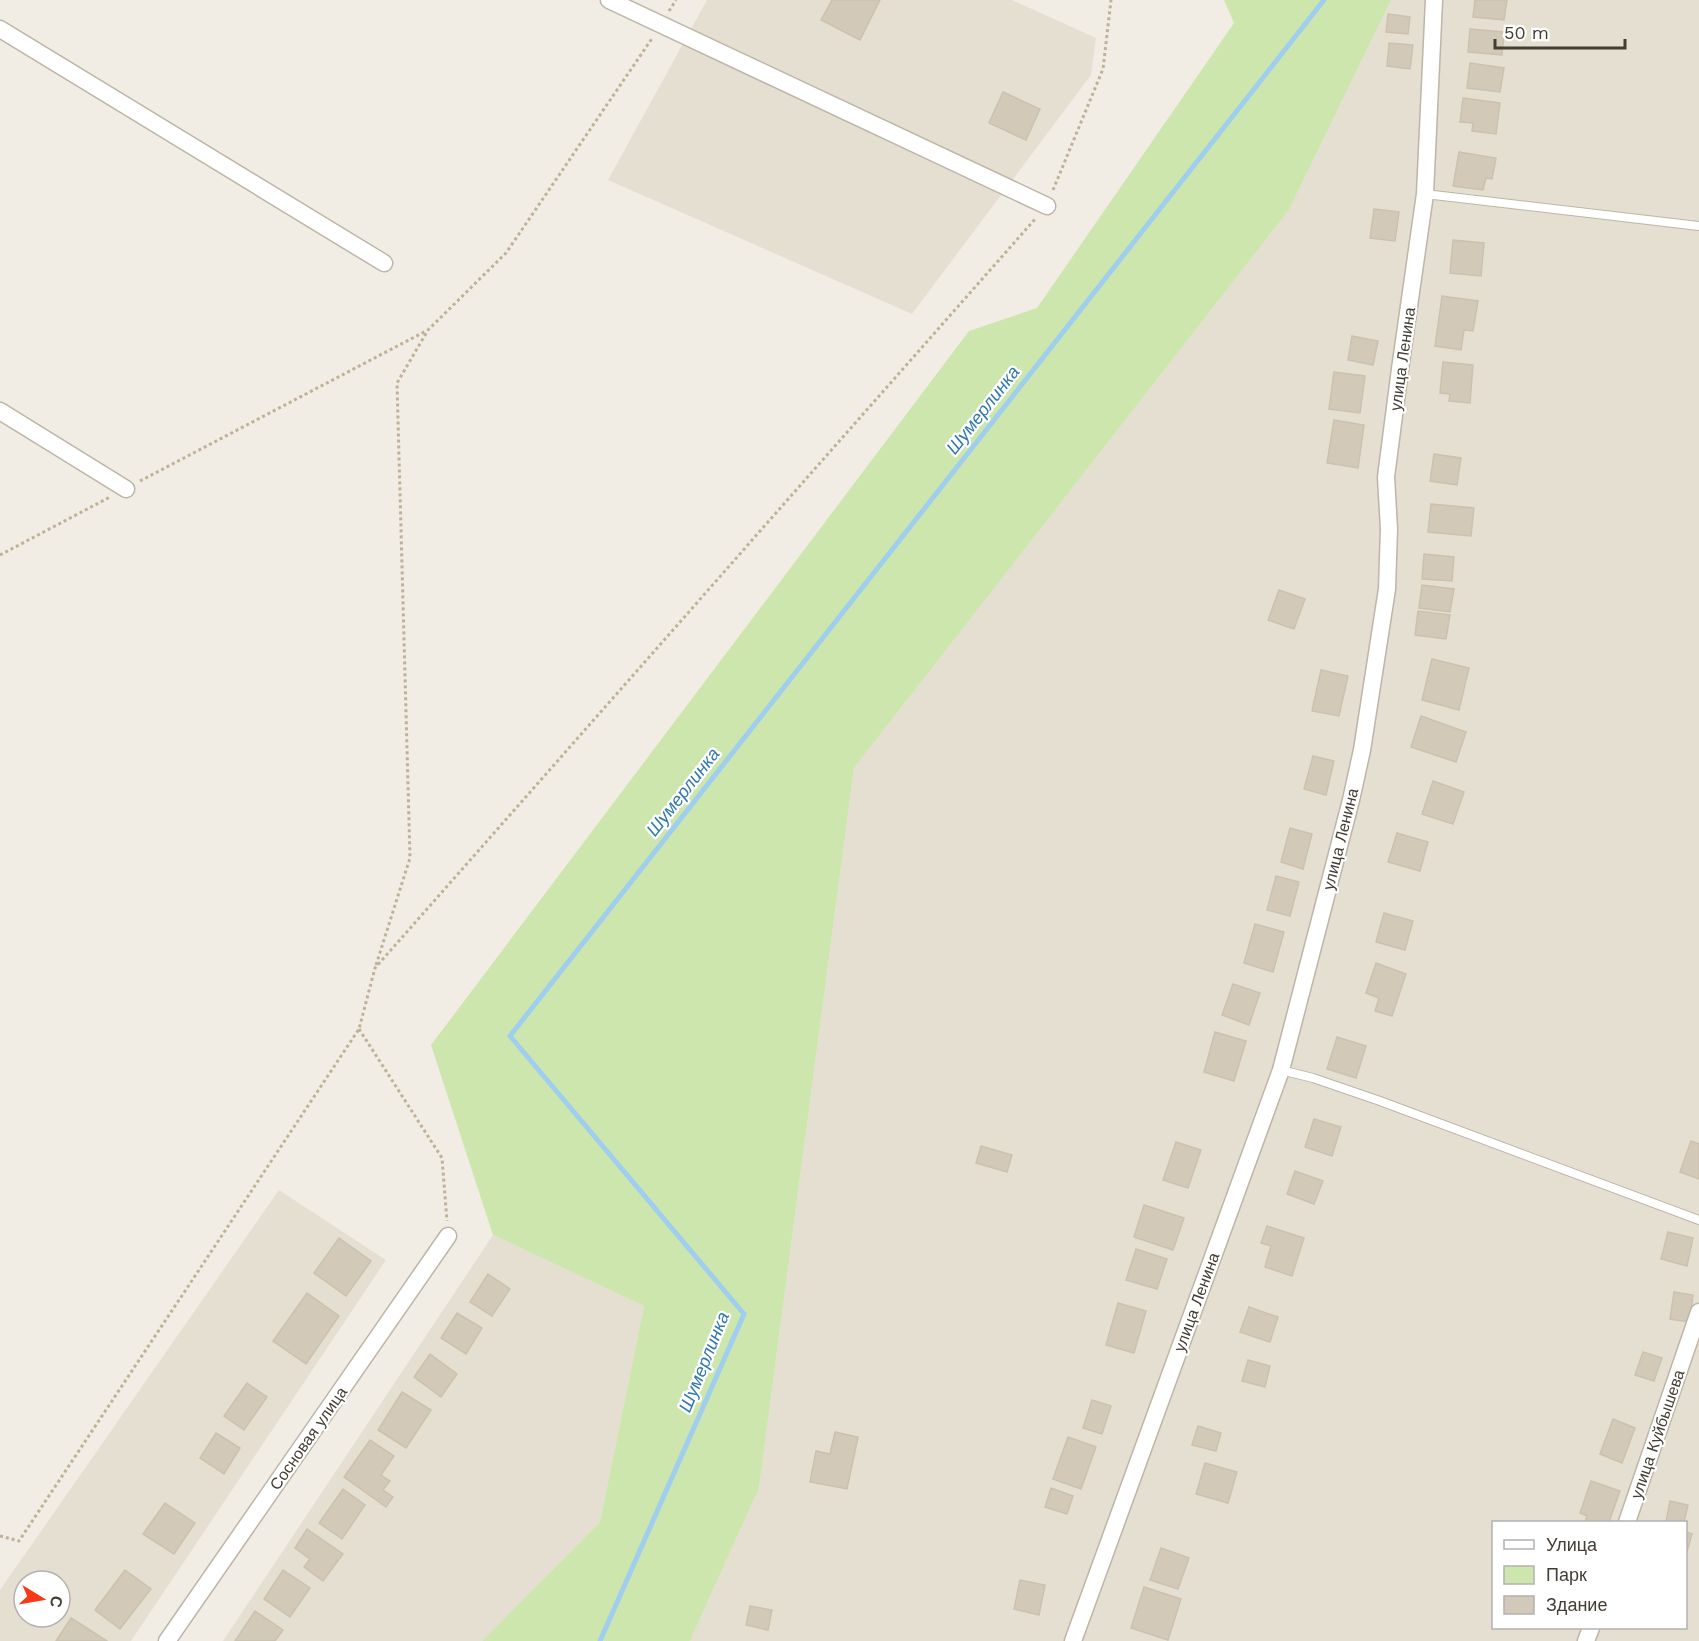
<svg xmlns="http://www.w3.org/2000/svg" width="1699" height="1641" font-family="'Work Sans',sans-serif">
	<rect width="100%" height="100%" fill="#f2ede4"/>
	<!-- residential -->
	<g fill="#e5dfd2" fill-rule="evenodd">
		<path d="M707 0H1012L1096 38 1091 75 912 314 608 180Z"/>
		<path d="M1391 0H1699V1641H690L759 1488 854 768 1289 210ZM1494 1522H1686V1628H1494Z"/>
		<path d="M279 1190 386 1260 131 1641H0V1590ZM24 1581H60V1617H24Z"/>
		<path d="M493 1235 644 1306 600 1522 482 1641H223Z"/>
	</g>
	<!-- green -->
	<path fill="#cce6ad" d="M1224 0H1391L1289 210 854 768 759 1488 690 1641H482L600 1522 644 1306 493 1235 431 1045 969 331 1037 308 1234 23Z"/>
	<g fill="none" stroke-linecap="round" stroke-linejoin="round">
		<!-- stream -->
		<path stroke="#a0ceee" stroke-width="5" d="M600 1641 744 1314 510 1036 1324 0"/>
	</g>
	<!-- building -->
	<g fill="#d3c9b9" stroke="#cdc1ad" stroke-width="1.5">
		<path d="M832 0H880L860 40 821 20Z"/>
		<path d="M1475 0H1507L1504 20 1473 17Z"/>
		<path d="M1388 14 1410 17 1408 34 1386 32Z"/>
		<path d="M1470 29 1504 32 1502 55 1468 52Z"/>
		<path d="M1389 43 1413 45 1410 69 1387 66Z"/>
		<path d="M1470 63 1504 68 1500 92 1467 88Z"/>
		<path d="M1003 92 1040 109 1026 140 989 123Z"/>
		<path d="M1463 98 1500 103 1496 134 1472 131 1473 123 1460 122Z"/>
		<path d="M1459 152 1496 158 1492 179 1486 178 1483 190 1453 186Z"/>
		<path d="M1374 209 1399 212 1395 241 1370 238Z"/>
		<path d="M1453 240 1484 243 1481 276 1450 273Z"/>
		<path d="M1442 296 1478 301 1473 331 1464 330 1461 350 1435 346Z"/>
		<path d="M1352 336 1378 341 1373 365 1348 360Z"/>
		<path d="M1443 362 1473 365 1470 403 1449 401 1450 394 1440 393Z"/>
		<path d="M1334 372 1365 376 1360 413 1329 409Z"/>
		<path d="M1334 420 1364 425 1358 468 1327 463Z"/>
		<path d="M1434 454 1461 458 1457 485 1430 481Z"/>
		<path d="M1431 504 1474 508 1471 536 1428 532Z"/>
		<path d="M1424 554 1454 557 1452 581 1422 579Z"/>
		<path d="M1422 585 1454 589 1450 612 1419 608Z"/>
		<path d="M1279 590 1305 599 1294 629 1268 620Z"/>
		<path d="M1418 611 1450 615 1446 639 1415 635Z"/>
		<path d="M1432 659 1469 668 1459 710 1422 700Z"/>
		<path d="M1321 670 1348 676 1339 716 1312 711Z"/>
		<path d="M1421 716 1466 732 1456 762 1411 747Z"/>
		<path d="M1313 756 1334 761 1326 795 1304 789Z"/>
		<path d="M1433 781 1464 792 1453 824 1422 814Z"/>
		<path d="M1290 828 1312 834 1303 869 1281 862Z"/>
		<path d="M1397 833 1428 842 1420 871 1388 862Z"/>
		<path d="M1276 876 1299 882 1290 916 1267 910Z"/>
		<path d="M1384 913 1413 921 1405 950 1376 942Z"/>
		<path d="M1255 924 1284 932 1273 972 1244 963Z"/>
		<path d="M1376 963 1406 974 1392 1016 1375 1011 1379 998 1366 993Z"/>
		<path d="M1233 984 1260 993 1249 1025 1222 1015Z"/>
		<path d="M1215 1032 1246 1041 1234 1081 1204 1072Z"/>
		<path d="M1337 1037 1366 1046 1356 1078 1327 1069Z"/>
		<path d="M1314 1119 1341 1127 1332 1156 1305 1147Z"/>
		<path d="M1691 1141 1699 1144V1179L1680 1172Z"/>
		<path d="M1176 1142 1201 1150 1188 1188 1163 1180Z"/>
		<path d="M981 1146 1012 1155 1007 1172 976 1163Z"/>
		<path d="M1295 1171 1323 1181 1314 1204 1287 1194Z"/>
		<path d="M1144 1205 1184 1218 1173 1250 1134 1237Z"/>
		<path d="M1267 1226 1304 1238 1292 1276 1265 1267 1271 1246 1261 1243Z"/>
		<path d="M1668 1232 1693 1238 1687 1266 1661 1259Z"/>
		<path d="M339 1238 371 1261 346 1296 314 1273Z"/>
		<path d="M1136 1249 1167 1259 1157 1289 1126 1280Z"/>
		<path d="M488 1274 510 1289 492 1316 470 1302Z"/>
		<path d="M1674 1292 1693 1295 1689 1322 1670 1319Z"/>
		<path d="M307 1293 339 1316 306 1364 273 1341Z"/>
		<path d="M1118 1303 1146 1311 1134 1353 1106 1345Z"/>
		<path d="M1249 1307 1278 1317 1270 1342 1240 1332Z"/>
		<path d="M457 1313 482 1328 466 1354 441 1338Z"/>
		<path d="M1643 1352 1662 1358 1654 1381 1635 1375Z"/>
		<path d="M430 1354 457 1374 441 1397 414 1377Z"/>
		<path d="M1248 1360 1270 1366 1265 1387 1242 1381Z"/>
		<path d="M247 1383 267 1397 244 1430 224 1416Z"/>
		<path d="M402 1392 431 1410 406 1448 378 1430Z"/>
		<path d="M1092 1400 1111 1406 1102 1434 1083 1428Z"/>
		<path d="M1613 1419 1635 1428 1622 1463 1600 1454Z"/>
		<path d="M1198 1426 1221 1433 1216 1451 1192 1445Z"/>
		<path d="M835 1432 858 1437 847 1489 810 1482 816 1451 830 1454Z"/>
		<path d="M216 1433 240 1448 224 1474 200 1458Z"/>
		<path d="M1068 1437 1096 1447 1081 1489 1053 1479Z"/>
		<path d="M370 1440 394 1456 381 1475 390 1481 383 1490 393 1497 386 1507 344 1477Z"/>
		<path d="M1205 1463 1237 1472 1228 1503 1196 1494Z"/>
		<path d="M1591 1481 1620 1491 1609 1522H1585L1587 1516 1580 1513Z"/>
		<path d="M1051 1488 1073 1496 1067 1514 1045 1507Z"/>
		<path d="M343 1489 365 1505 342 1539 319 1523Z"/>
		<path d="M1670 1501 1688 1505 1684 1522H1666Z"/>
		<path d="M165 1503 195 1523 174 1554 143 1534Z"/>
		<path d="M307 1529 343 1554 323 1581 304 1567 310 1559 295 1548Z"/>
		<path d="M1686 1532 1692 1534 1686 1555Z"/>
		<path d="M1161 1548 1189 1558 1178 1589 1150 1580Z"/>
		<path d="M125 1570 151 1589 120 1629 95 1610Z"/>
		<path d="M283 1570 310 1588 290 1617 264 1599Z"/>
		<path d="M1020 1580 1045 1585 1039 1615 1014 1609Z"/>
		<path d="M1144 1587 1181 1599 1168 1640 1131 1628Z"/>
		<path d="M750 1606 772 1610 768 1630 746 1625Z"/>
		<path d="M255 1611 283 1630 275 1641H235Z"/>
		<path d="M71 1618 107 1641H56Z"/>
	</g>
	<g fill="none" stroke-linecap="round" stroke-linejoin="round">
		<!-- service casing -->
		<g stroke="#bdb5a7" stroke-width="10">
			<g id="service">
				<path d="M1425 194 1699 226"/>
				<path d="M1281 1070 1313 1078 1380 1101 1699 1220"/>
			</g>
		</g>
		<!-- minor casing -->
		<g stroke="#bdb5a7" stroke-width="19">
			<g id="minor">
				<path d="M609 0 1047 206"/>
				<path d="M0 29 384 263"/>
				<path d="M0 411 126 489"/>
				<path d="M1627 1522 1699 1312"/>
				<path d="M167 1641 448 1236"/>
				<path d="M1073 1641 1281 1070 1351 800 1362 750 1387 589 1389 529 1386 477 1400 369 1425 194 1434 0"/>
				<path d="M1586 1641 1591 1628"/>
			</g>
		</g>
		<!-- path -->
		<g stroke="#beb198" stroke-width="3" stroke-dasharray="3 3" stroke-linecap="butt">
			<path d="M669 11 676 0"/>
			<path d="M1053 190 1103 69 1111 0"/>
			<path d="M140 481 426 331"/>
			<path d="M0 555 110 497"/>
			<path d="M376 965 410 858 397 383 428 330 506 253 653 37"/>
			<path d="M359 1029 442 1158 447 1221"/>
			<path d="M0 1536 19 1541 359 1029 375 968 1036 218"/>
		</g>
		<!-- service -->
		<use href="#service" stroke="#fff" stroke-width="8"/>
		<!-- minor -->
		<use href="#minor" stroke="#fff" stroke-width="16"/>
	</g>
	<g text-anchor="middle" stroke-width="4.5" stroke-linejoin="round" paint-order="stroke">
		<!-- street labels -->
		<g font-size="16" fill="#433d34" stroke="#fff">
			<text transform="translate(1402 359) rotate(-82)" y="6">улица Ленина</text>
			<text transform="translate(1340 839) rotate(-76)" y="6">улица Ленина</text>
			<text transform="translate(1196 1302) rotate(-70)" y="6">улица Ленина</text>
			<text transform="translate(1657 1434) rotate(-71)" y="6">улица Куйбышева</text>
			<text transform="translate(308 1438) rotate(-55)" y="6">Сосновая улица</text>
		</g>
		<!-- water labels -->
		<g font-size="18" font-style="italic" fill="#3077ad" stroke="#fff">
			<text transform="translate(983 410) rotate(-52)" y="6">Шумерлинка</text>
			<text transform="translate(683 792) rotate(-52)" y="6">Шумерлинка</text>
			<text transform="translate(704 1362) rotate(-68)" y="6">Шумерлинка</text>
		</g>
	</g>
	<!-- legend -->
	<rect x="1492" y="1521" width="195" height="108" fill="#ffffff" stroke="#b4b1ae" stroke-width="1.5"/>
	<rect x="1504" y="1540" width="30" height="9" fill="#ffffff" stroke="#b4b1ae" stroke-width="1.5"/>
	<text x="1546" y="1551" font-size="18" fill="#433d34">Улица</text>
	<rect x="1504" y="1566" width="30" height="18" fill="#cce6ad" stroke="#b4b1ae" stroke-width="1.5"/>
	<text x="1546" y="1581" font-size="18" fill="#433d34">Парк</text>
	<rect x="1504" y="1596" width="30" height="18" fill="#d3c9b9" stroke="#b4b1ae" stroke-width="1.5"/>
	<text x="1546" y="1611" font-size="18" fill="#433d34">Здание</text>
	<!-- north arrow -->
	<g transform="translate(42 1599) rotate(101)"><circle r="28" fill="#ffffff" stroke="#b4b1ae" stroke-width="1.5"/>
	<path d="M0-4.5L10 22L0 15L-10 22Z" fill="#f63916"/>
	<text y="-9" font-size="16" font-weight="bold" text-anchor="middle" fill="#433d34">С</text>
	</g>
	<!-- scale -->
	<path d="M1495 39v9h130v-9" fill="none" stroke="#433d34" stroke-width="3"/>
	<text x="1504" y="39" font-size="18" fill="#433d34" stroke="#ffffff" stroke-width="4.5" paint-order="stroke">50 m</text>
</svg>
